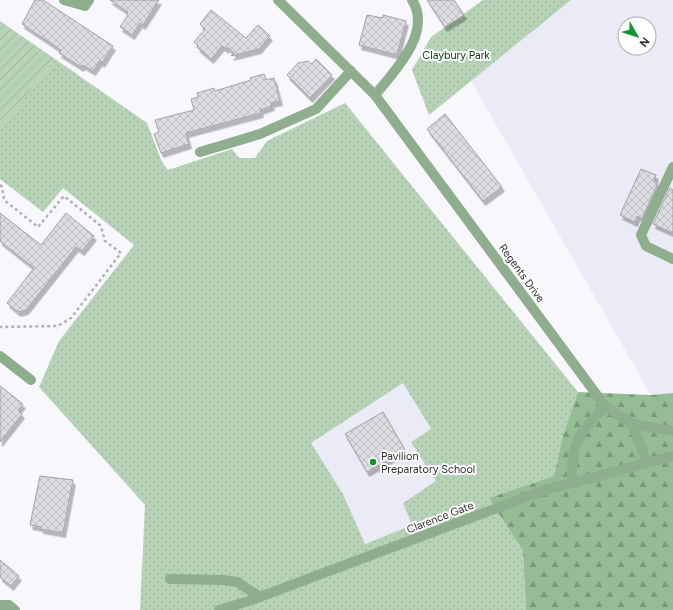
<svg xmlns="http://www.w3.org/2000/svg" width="673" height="610" font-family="Figtree,sans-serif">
	<defs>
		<pattern id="grass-dots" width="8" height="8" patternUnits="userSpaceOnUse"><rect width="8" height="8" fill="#b7d3b7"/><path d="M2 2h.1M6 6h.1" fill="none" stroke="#9eb59e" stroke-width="1.8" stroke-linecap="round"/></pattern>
		<pattern id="forest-firs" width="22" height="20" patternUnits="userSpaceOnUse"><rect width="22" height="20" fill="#95bc95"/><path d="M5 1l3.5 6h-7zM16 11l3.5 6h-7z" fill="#7a997a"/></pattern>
		<pattern id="garden-furrows" width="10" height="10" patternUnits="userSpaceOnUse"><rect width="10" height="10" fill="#b7d3b7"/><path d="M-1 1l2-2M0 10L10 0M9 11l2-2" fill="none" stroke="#9eb59e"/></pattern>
		<pattern id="building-cross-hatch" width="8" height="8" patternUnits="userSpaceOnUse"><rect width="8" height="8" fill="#dcdce1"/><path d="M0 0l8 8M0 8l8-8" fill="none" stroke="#bdbdc1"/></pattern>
		<filter id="shadow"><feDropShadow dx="2.5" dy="4.5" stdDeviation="0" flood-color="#0004"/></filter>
	</defs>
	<rect width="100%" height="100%" fill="#f7f7fc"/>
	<!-- built -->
	<g fill="#ebebf8" fill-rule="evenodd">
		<path d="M571 0H673V393L651 395 471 81ZM625 24H649V48H625Z"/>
		<path d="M403 383 431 430 412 442 436 481 403 503 412 525 364 544 343 494 310 443Z"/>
	</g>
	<!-- grass -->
	<g fill="url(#grass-dots)" fill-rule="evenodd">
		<path d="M483 0H571L429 115 412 70 431 37Z"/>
		<path d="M55 59 147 123 162 162 168 170 232 149 239 158H255L267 141 345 103 578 392 563 435 554 476 490 498 523 551 526 610H140L145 505 39 387 59 341 134 245 63 188 43 212 0 179V129ZM403 383 431 429 411 442 436 481 403 503 412 525 365 544 343 494 311 443Z"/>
	</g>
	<!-- forest -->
	<path fill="url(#forest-firs)" d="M578 392 651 395 673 393V610H526L523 551 489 498 554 476 563 435Z"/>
	<!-- garden -->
	<path fill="url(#garden-furrows)" d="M0 21 55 59 0 129Z"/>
	<!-- building -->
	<g fill="url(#building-cross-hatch)" stroke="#a1a1a6" filter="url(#shadow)">
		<path d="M35 0H43L113 46 102 63 100 61 93 71 83 65 81 67 59 53 61 50 22 24Z"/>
		<path d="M110 0H159L143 25 140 23 132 35 120 27 128 15 126 14 128 12Z"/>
		<path d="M427 0H454L464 15 445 27Z"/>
		<path d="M211 10 246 38 258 25 270 36 259 49 231 56 234 53 227 47 226 49 222 46 211 59 197 47 198 45 194 42 205 29 200 24Z"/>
		<path d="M367 15 383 18V15L406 21 397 55 359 45Z"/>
		<path d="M316 59 332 75 310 98 287 75 298 63 308 61 312 64Z"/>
		<path d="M264 74 266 80 274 78 280 101 271 103 272 106 260 110 261 113 186 133 189 144 161 153 154 134 159 132 155 120 194 110 191 99 198 97 197 93 214 88 215 91 251 80 250 78Z"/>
		<path d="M445 114 502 187 483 201 427 129Z"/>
		<path d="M641 169 656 175 654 181 658 183 642 219 637 216 635 222 620 215Z"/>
		<path d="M670 188 673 190V233L653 224Z"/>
		<path d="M0 213 41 245 66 213 94 236 82 251 76 247 26 310 18 312 7 303 34 268 0 241Z"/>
		<path d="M0 386 23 404 18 410 22 414 0 442Z"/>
		<path d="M383 412 405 450 367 472 345 434Z"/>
		<path d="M40 476 73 480 63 533 41 529V527L30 525Z"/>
		<path d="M0 560 19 576 11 586 0 577Z"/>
	</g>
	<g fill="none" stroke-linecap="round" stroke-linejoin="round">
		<!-- path -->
		<path stroke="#b1b1b5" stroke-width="2.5" stroke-dasharray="3 3" stroke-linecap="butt" d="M0 185 2 187 4 200 38 227 64 196 101 226 105 241 121 253 71 318 58 326 0 327"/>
		<!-- lane -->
		<g stroke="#8eae8e" stroke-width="10">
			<path d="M64 0 85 6 89 0"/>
			<path d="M200 152 260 134 316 109 351 71"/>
			<path d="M673 167 641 235 646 246 673 259"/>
			<path d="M0 356 31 380"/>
			<path d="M170 579 224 580 237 582 260 597"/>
			<path d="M0 605H9L15 610"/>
		</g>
		<!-- street -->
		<g stroke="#8eae8e" stroke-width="10">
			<path d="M278 0 375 95 605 406 632 424 647 462"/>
			<path d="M375 95C394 72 433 32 412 0"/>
			<path d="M632 424 673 431"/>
			<path d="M572 482C570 445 580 432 605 406"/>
			<path d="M219 610 249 601 545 490 673 456"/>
		</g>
	</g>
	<!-- markers -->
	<circle fill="#10962a" stroke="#fff" stroke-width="1.5" cx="373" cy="462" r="4"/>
	<g text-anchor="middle" stroke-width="4" stroke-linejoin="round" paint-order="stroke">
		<!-- park labels -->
		<g font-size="11" fill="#003c09" stroke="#fff">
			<text x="456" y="59">Claybury Park</text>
		</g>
		<!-- street labels -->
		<g font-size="11" fill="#2e2e30" stroke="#fff">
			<text transform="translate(522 273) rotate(54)" y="4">Regents Drive</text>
			<text transform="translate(440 517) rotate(-21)" y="4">Clarence Gate</text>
		</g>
		<!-- poi labels -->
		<g font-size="11" fill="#2e2e30" stroke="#fff" text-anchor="start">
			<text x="381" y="460">Pavilion<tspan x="381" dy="13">Preparatory School</tspan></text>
		</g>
	</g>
	<!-- north arrow -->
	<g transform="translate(637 36) rotate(129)"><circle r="19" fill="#ffffff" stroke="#ababac"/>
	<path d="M0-3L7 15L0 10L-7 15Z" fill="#10962a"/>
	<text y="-6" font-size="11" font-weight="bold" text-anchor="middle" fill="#2e2e30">N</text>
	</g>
</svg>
